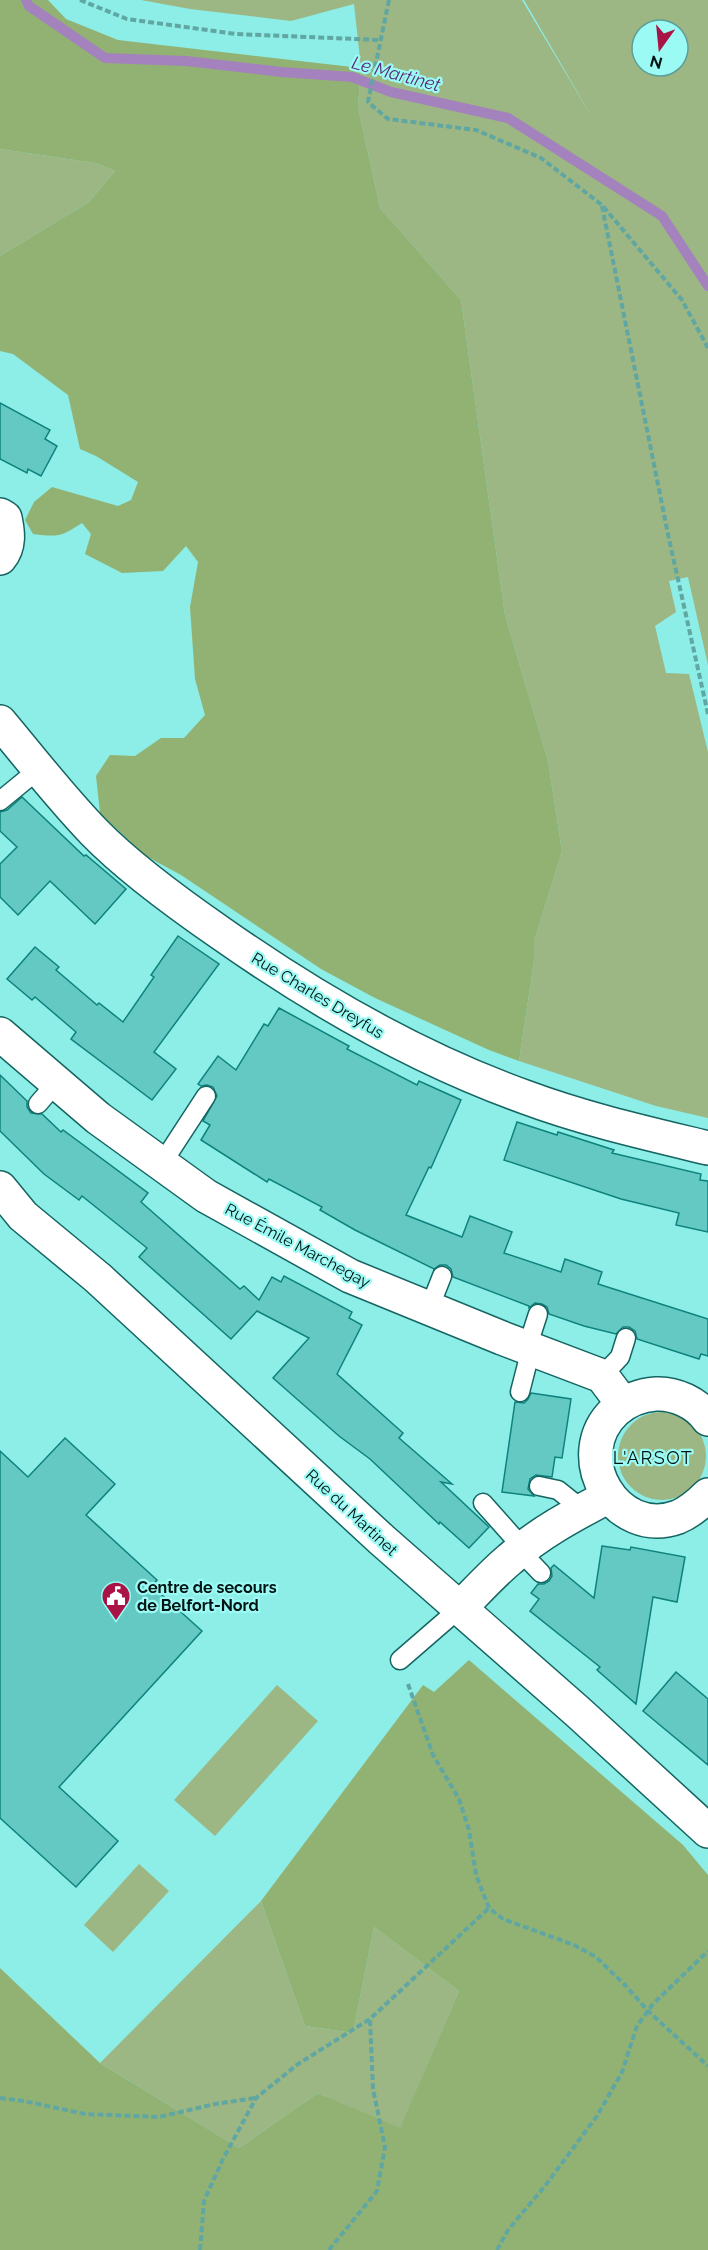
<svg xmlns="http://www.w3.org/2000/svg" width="708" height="2250" font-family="Raleway,sans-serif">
	<rect width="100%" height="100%" fill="#8dede7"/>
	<!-- green -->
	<g fill="#9cb783" fill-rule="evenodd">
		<path d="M141 0H522L593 119 524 0H708V665L688 577 669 581 676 612 655 626 666 673 689 674 708 752V1118L656 1106 519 1061 534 961V942L562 851 548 761 505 615 461 300 380 208 358 107 361 68 354 4 291 21 190 9ZM642 30H678V66H642Z"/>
		<path d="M0 149 95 163 115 171 89 202 0 256Z"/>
		<circle cx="662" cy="1456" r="44"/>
		<path d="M277 1685 318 1721 215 1836 174 1800Z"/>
		<path d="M139 1864 169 1891 113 1952 84 1925Z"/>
		<path d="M261 1901 305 2026 353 2033 374 1927 459 1991 400 2129 318 2093 239 2148 100 2063Z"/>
	</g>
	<!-- forest -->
	<g fill="#92b273">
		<path d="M0 0H48L66 19 118 40 361 68 358 107 380 208 461 300 505 615 548 761 562 851 534 942V961L519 1061 489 1050 375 998 321 969 181 875 144 855 100 813 96 776 110 755 135 756 161 738H184L205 715 195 679 190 607 198 562 186 546 163 571 122 573 85 554 91 534 82 523C60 537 59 537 33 534L25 520 34 502 52 487 118 506 131 500 138 482 96 456 80 449 68 395 13 354 0 351V256L89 202 115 171 95 163 0 149Z"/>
		<path d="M469 1660 683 1845 708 1875V2250H0V1968L100 2063 239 2148 318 2093 400 2128 459 1991 374 1927 353 2033 305 2026 261 1901 423 1685 434 1692Z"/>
	</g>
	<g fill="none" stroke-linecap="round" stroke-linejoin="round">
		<!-- stream -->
		<path stroke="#a482bd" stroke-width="10" d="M26 0 29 6 105 58 186 61 282 72 352 77 391 92 508 118 662 216 708 286"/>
	</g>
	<!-- building -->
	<g fill="#65c9c3" stroke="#0e827d" stroke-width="1.5">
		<path d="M0 403 50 430 45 439 57 446 41 476 28 469 27 473 0 459Z"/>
		<path d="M22 797 84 856 86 855 126 889 95 924 50 881 18 915 0 897V864L17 847 0 831V812L7 810Z"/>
		<path d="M178 936 219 964 154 1052 176 1069 152 1100 71 1039 76 1032 35 997 32 1000 7 979 35 947 59 967 56 970 97 1005 99 1003 123 1022 154 977 151 975Z"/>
		<path d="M279 1008 349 1046 347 1049 417 1085 419 1081 461 1100 431 1168 429 1167 406 1215 462 1237 470 1216 512 1232 504 1253 561 1272 565 1259 602 1272 598 1284 708 1319V1356L701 1354 699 1359 637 1339 635 1331 629 1327H623L616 1334 584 1326 549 1314 547 1307 542 1304 535 1303 529 1308V1306L453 1277 451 1269 446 1265H440L434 1269 355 1230 320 1210 322 1207 269 1179 267 1182 201 1140 210 1125 203 1121 217 1096 213 1087 207 1085 201 1086 198 1084 218 1056 236 1070 264 1024 268 1026Z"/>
		<path d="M0 1075 27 1101V1107L31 1113 42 1114 61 1132 63 1130 148 1193 141 1202 240 1289 244 1286 259 1300 272 1277 281 1282 284 1276 352 1312 349 1318 362 1325 337 1374 403 1433 399 1438 452 1484 441 1482 489 1527 469 1548 440 1522 439 1524 370 1459 339 1436 273 1378 309 1338 257 1311 231 1339 139 1257 147 1248 82 1196 79 1200 44 1174 0 1131Z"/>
		<path d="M517 1122 557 1135 558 1132 614 1150 612 1153 701 1174 700 1180 708 1181V1232L676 1225 679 1213 621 1199 504 1160Z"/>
		<path d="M531 1393 571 1399 562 1458 555 1457 552 1477 536 1475 530 1479 528 1489 534 1496 502 1492 515 1402 524 1403 528 1399Z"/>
		<path d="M65 1438 115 1484 86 1515 157 1580 152 1586 202 1631 59 1787 118 1841 76 1887 0 1818V1451L28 1477Z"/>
		<path d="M602 1546 630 1550 631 1547 685 1557 677 1602 653 1597 636 1704 597 1670 600 1667 530 1611 539 1599 531 1593 538 1584H544L549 1581 552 1576 551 1568 554 1565 594 1598Z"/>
		<path d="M676 1672 708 1699V1765L643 1711Z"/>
	</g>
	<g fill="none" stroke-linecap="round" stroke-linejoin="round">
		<!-- lane casing -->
		<g stroke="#146562" stroke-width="21">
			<g id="lane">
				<path d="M0 801 39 769"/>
				<path d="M38 1104 57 1082"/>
				<path d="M161 1165 206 1096"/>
				<path d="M429 1309 442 1276"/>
				<path d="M527 1348 538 1314"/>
				<path d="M602 1376 620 1357 626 1338"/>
				<path d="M520 1392 531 1349"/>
				<path d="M539 1486 558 1490 583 1510"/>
				<path d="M483 1503 523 1548"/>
				<path d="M520 1551 541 1573"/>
				<path d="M400 1660 460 1608"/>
			</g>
		</g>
		<!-- street casing -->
		<g stroke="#146562" stroke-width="36">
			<g id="street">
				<path d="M0 515 5 518C8 532 10 546 0 558"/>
				<path d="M0 722C31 759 61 798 94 832 130 869 180 905 222 934 316 1000 416 1058 525 1097 584 1119 646 1133 708 1148"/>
				<path d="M0 1034 98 1118 206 1196 350 1276 502 1338 602 1376 623 1404"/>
				<path d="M708 1419C697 1403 675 1393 656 1394 640 1395 627 1400 615 1411 567 1456 616 1540 678 1517 690 1512 699 1504 708 1495"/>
				<path d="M460 1608C476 1592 492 1574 510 1559 539 1533 575 1514 609 1496"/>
			</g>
		</g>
		<!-- secondary casing -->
		<g stroke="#146562" stroke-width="36">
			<path id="secondary" d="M0 1188 23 1216 98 1278 382 1540 578 1712 708 1831"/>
		</g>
		<!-- path -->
		<g stroke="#60a6a2" stroke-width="4" stroke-dasharray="6 3" stroke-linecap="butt">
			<path d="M80 0 127 19 236 34 379 40"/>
			<path d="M389 0 368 102 388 119 476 130 541 158 602 205 682 300 708 348"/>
			<path d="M602 206 669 539 708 714"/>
			<path d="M408 1684 433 1755 459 1799 469 1830 476 1875 489 1908 503 1919 574 1945 596 1957 626 1986 648 2011 708 2066"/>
			<path d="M0 2098 24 2101 85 2114 159 2117 215 2104 255 2098"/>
			<path d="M200 2250 204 2201 223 2159 256 2098 298 2064 370 2019 489 1908"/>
			<path d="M329 2250 377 2191 385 2147 373 2089 370 2019"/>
			<path d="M497 2250 508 2230 545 2186 597 2116 622 2072 637 2026 653 2004 708 1951"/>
		</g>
		<!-- lane -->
		<use href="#lane" stroke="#fff" stroke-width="18"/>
		<!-- street -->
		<use href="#street" stroke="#fff" stroke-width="33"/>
		<!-- secondary -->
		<use href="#secondary" stroke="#fff" stroke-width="33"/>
	</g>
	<!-- icons -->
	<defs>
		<g id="civic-pin" transform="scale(1.5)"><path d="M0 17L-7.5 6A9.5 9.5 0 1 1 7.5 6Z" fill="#a91345" stroke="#9bfbf4"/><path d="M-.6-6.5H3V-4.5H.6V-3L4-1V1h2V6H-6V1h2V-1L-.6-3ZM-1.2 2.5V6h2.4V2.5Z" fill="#fff"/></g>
	</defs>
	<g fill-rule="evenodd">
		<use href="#civic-pin" x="116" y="1596"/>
	</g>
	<g text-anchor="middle" stroke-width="4.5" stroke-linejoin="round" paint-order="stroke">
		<!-- street labels -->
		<g font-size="16" fill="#011312" stroke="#9bfbf4">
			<text transform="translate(318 995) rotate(31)" y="6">Rue Charles Dreyfus</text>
			<text transform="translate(298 1245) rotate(28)" y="6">Rue Émile Marchegay</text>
			<text transform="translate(352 1512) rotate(43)" y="6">Rue du Martinet</text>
		</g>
		<!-- poi labels -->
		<g font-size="16" font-weight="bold" fill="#011312" stroke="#9bfbf4" text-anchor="start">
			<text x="137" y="1593">Centre de secours<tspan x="137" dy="18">de Belfort-Nord</tspan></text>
		</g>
		<!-- water labels -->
		<g font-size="18" font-style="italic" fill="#582b74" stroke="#9bfbf4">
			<text transform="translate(396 74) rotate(15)" y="6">Le Martinet</text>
		</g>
		<!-- neighbourhood labels -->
		<g font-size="18" letter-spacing="1.5" fill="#011312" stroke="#9bfbf4">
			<text x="653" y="1464">L'ARSOT</text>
		</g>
	</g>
	<!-- north arrow -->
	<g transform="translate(660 48) rotate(195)"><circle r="28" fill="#9bfbf4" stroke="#5d9e9a" stroke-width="1.5"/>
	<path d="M0-4.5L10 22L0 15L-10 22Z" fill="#a91345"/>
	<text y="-9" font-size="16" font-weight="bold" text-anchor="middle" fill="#011312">N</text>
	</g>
</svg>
